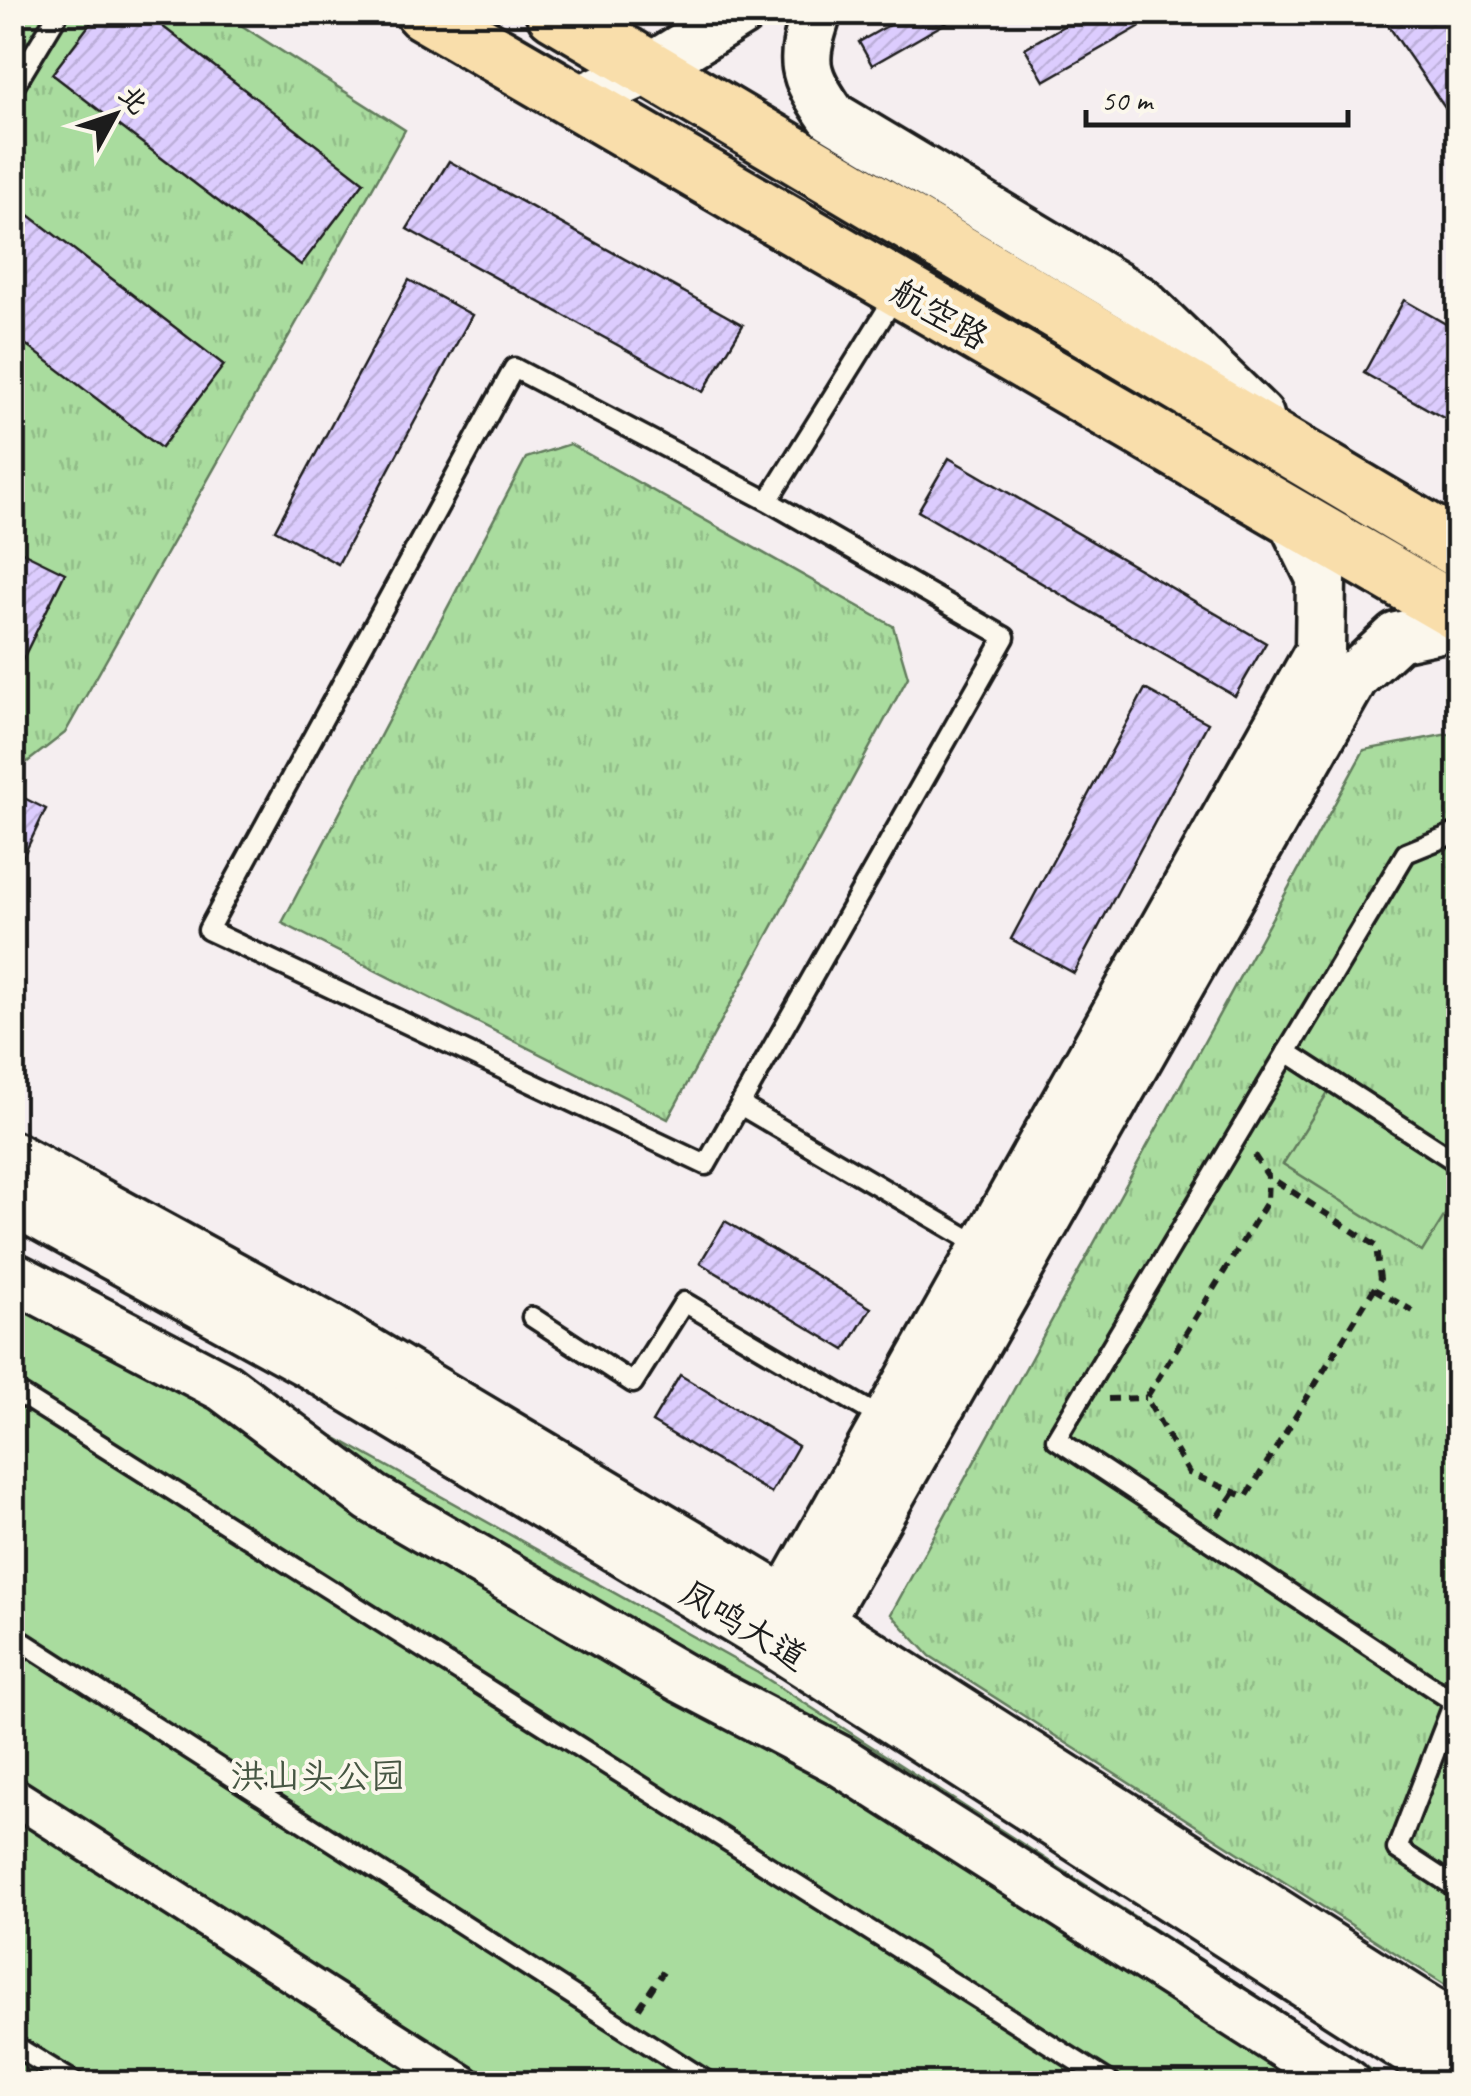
<svg xmlns="http://www.w3.org/2000/svg" width="1471" height="2096" font-family="Caveat,'LXGW WenKai TC',sans-serif">
	<defs>
		<pattern id="grass-tufts" width="24" height="20" patternUnits="userSpaceOnUse" patternTransform="scale(2.5)"><rect width="24" height="20" fill="#a9dc9e"/><path d="M3 7l-1-3M5 7V3M7 7l1-3M15 17l-1-3M17 17v-4M19 17l1-3" fill="none" stroke="#91bc88"/></pattern>
		<pattern id="building-hatch" width="6" height="6" patternUnits="userSpaceOnUse" patternTransform="scale(2.5)"><rect width="6" height="6" fill="#dcccfe"/><path d="M-1 1l2-2M0 6l6-6M5 7l2-2" fill="none" stroke="#bcafd9"/></pattern>
	</defs>
	<rect width="100%" height="100%" fill="#f5eef0"/>
	<filter id="ink" filterUnits="userSpaceOnUse"><feTurbulence type="fractalNoise" baseFrequency=".01" numOctaves="2"/><feDisplacementMap in="SourceGraphic" scale="20" xChannelSelector="R" yChannelSelector="G"/><feConvolveMatrix kernelMatrix="1 2 1 2 8 2 1 2 1" color-interpolation-filters="sRGB"/></filter>
	<g filter="url(#ink)">
		<!-- grass -->
		<g fill="url(#grass-tufts)" stroke="#627c5d" stroke-width="2.5">
			<path d="M13 13H222L405 130 65 733 13 773Z"/>
			<path d="M570 444 893 626 908 677 668 1119 282 923 526 458Z"/>
			<path d="M1448 734 1458 741V1993L930 1656 891 1614 1364 750Z"/>
		</g>
		<!-- park -->
		<g fill="#a9dc9e" stroke="#627c5d" stroke-width="2.5">
			<path d="M1330 1089 1458 1170V1194L1422 1252 1283 1164Z"/>
			<path d="M12 1257 758 1673 1392 2083H13Z"/>
		</g>
		<!-- building -->
		<g fill="url(#building-hatch)" stroke="#1c1c1c" stroke-width="2.5">
			<path d="M99 12H144L364 182 301 265 52 74Z"/>
			<path d="M912 12H965L872 65 859 42Z"/>
			<path d="M1088 12H1165L1044 81 1025 48Z"/>
			<path d="M1379 12H1458V127Z"/>
			<path d="M449 161 743 325 703 392 407 229Z"/>
			<path d="M12 202 224 365 161 448 12 334Z"/>
			<path d="M409 280 472 315 338 564 275 530Z"/>
			<path d="M1404 300 1458 331V426L1364 373Z"/>
			<path d="M949 458 1266 643 1235 696 918 511Z"/>
			<path d="M12 547 65 573 14 677H12Z"/>
			<path d="M1145 689 1208 723 1074 973 1011 939Z"/>
			<path d="M12 792 46 809 16 871 12 869Z"/>
			<path d="M725 1221 871 1308 845 1350 700 1263Z"/>
			<path d="M680 1375 798 1446 771 1493 652 1422Z"/>
		</g>
		<g fill="none" stroke-linecap="round" stroke-linejoin="round">
			<!-- lane casing -->
			<g stroke="#1c1c1c" stroke-width="25">
				<g id="lane">
					<path d="M12 90 59 12"/>
					<path d="M768 501 1005 637 706 1165 208 930 514 368 768 501 896 295"/>
					<path d="M1287 1052 1458 1163"/>
					<path d="M740 1105 981 1246"/>
					<path d="M532 1317 633 1383 684 1302 885 1420"/>
					<path d="M12 1389 1113 2084"/>
					<path d="M12 1635 711 2084"/>
					<path d="M1458 1692 1397 1849 1458 1889"/>
					<path d="M1453 1701 1056 1439 1406 853 1458 832"/>
					<path d="M12 2044 77 2084"/>
				</g>
			</g>
			<!-- street casing -->
			<g stroke="#1c1c1c" stroke-width="42">
				<path id="street" d="M12 1795 464 2084"/>
			</g>
			<!-- secondary casing -->
			<g stroke="#1c1c1c" stroke-width="55">
				<g id="secondary">
					<path d="M817 12C800 62 802 73 832 116L1139 300 1259 416"/>
					<path d="M573 103 649 69 741 12"/>
					<path d="M12 1156 330 1329 786 1601 1458 2029"/>
					<path d="M12 1200 309 1363 765 1637 1458 2081"/>
					<path d="M12 1276 224 1387 372 1498 682 1678 839 1760 1347 2084"/>
					<path d="M771 1627 1320 651 1321 578 1291 517"/>
					<path d="M802 1650 1354 677 1397 637 1458 624"/>
				</g>
			</g>
			<!-- primary casing -->
			<g stroke="#1c1c1c" stroke-width="62">
				<g id="primary">
					<path d="M423 12 1458 613"/>
					<path d="M554 12 1458 549"/>
				</g>
			</g>
			<!-- path -->
			<g stroke="#1c1c1c" stroke-width="6" stroke-dasharray="10 8" stroke-linecap="butt">
				<path d="M1254 1155 1268 1176 1267 1202 1146 1398 1189 1473 1246 1497 1380 1279 1376 1246 1268 1176"/>
				<path d="M1374 1289 1413 1311"/>
				<path d="M1108 1399 1146 1398"/>
				<path d="M1218 1516 1234 1493"/>
				<path d="M639 2008 663 1972"/>
			</g>
			<!-- lane -->
			<use href="#lane" stroke="#fbf7ec" stroke-width="18"/>
			<!-- street -->
			<use href="#street" stroke="#fbf7ec" stroke-width="35"/>
			<!-- secondary -->
			<use href="#secondary" stroke="#fbf7ec" stroke-width="48"/>
			<!-- primary -->
			<use href="#primary" stroke="#f9deab" stroke-width="55"/>
		</g>
	</g>
	<g text-anchor="middle" stroke-width="8" stroke-linejoin="round" paint-order="stroke">
		<!-- street labels -->
		<g font-size="35" fill="#1c1c1c" stroke="#fbf7ec">
			<text transform="translate(940 314) rotate(30)" y="12">航空路</text>
			<text transform="translate(744 1625) rotate(31)" y="12">凤鸣大道</text>
		</g>
		<!-- park labels -->
		<g font-size="35" fill="#465643" stroke="#fbf7ec">
			<text x="318" y="1788">洪山头公园</text>
		</g>
	</g>
	<!-- margin -->
	<rect width="1471" height="2096" fill="none" stroke="#fbf7ec" stroke-width="50"/>
	<rect x="25" y="25" width="1421" height="2046" fill="none" stroke="#1c1c1c" stroke-width="4" filter="url(#ink)"/>
	<!-- north arrow -->
	<g transform="translate(115 115) rotate(50)" stroke="#fbf7ec" stroke-width="8" paint-order="stroke">
	<path d="M0-8L18 38L0 25L-18 38Z" fill="#1c1c1c"/>
	<text y="-15" font-size="28" font-weight="bold" text-anchor="middle" fill="#1c1c1c">北</text>
	</g>
	<!-- scale -->
	<path d="M1086 110v15h262v-15" fill="none" stroke="#1c1c1c" stroke-width="5"/>
	<text x="1101" y="110" font-size="30" fill="#1c1c1c" stroke="#fbf7ec" stroke-width="8" paint-order="stroke">50 m</text>
</svg>
